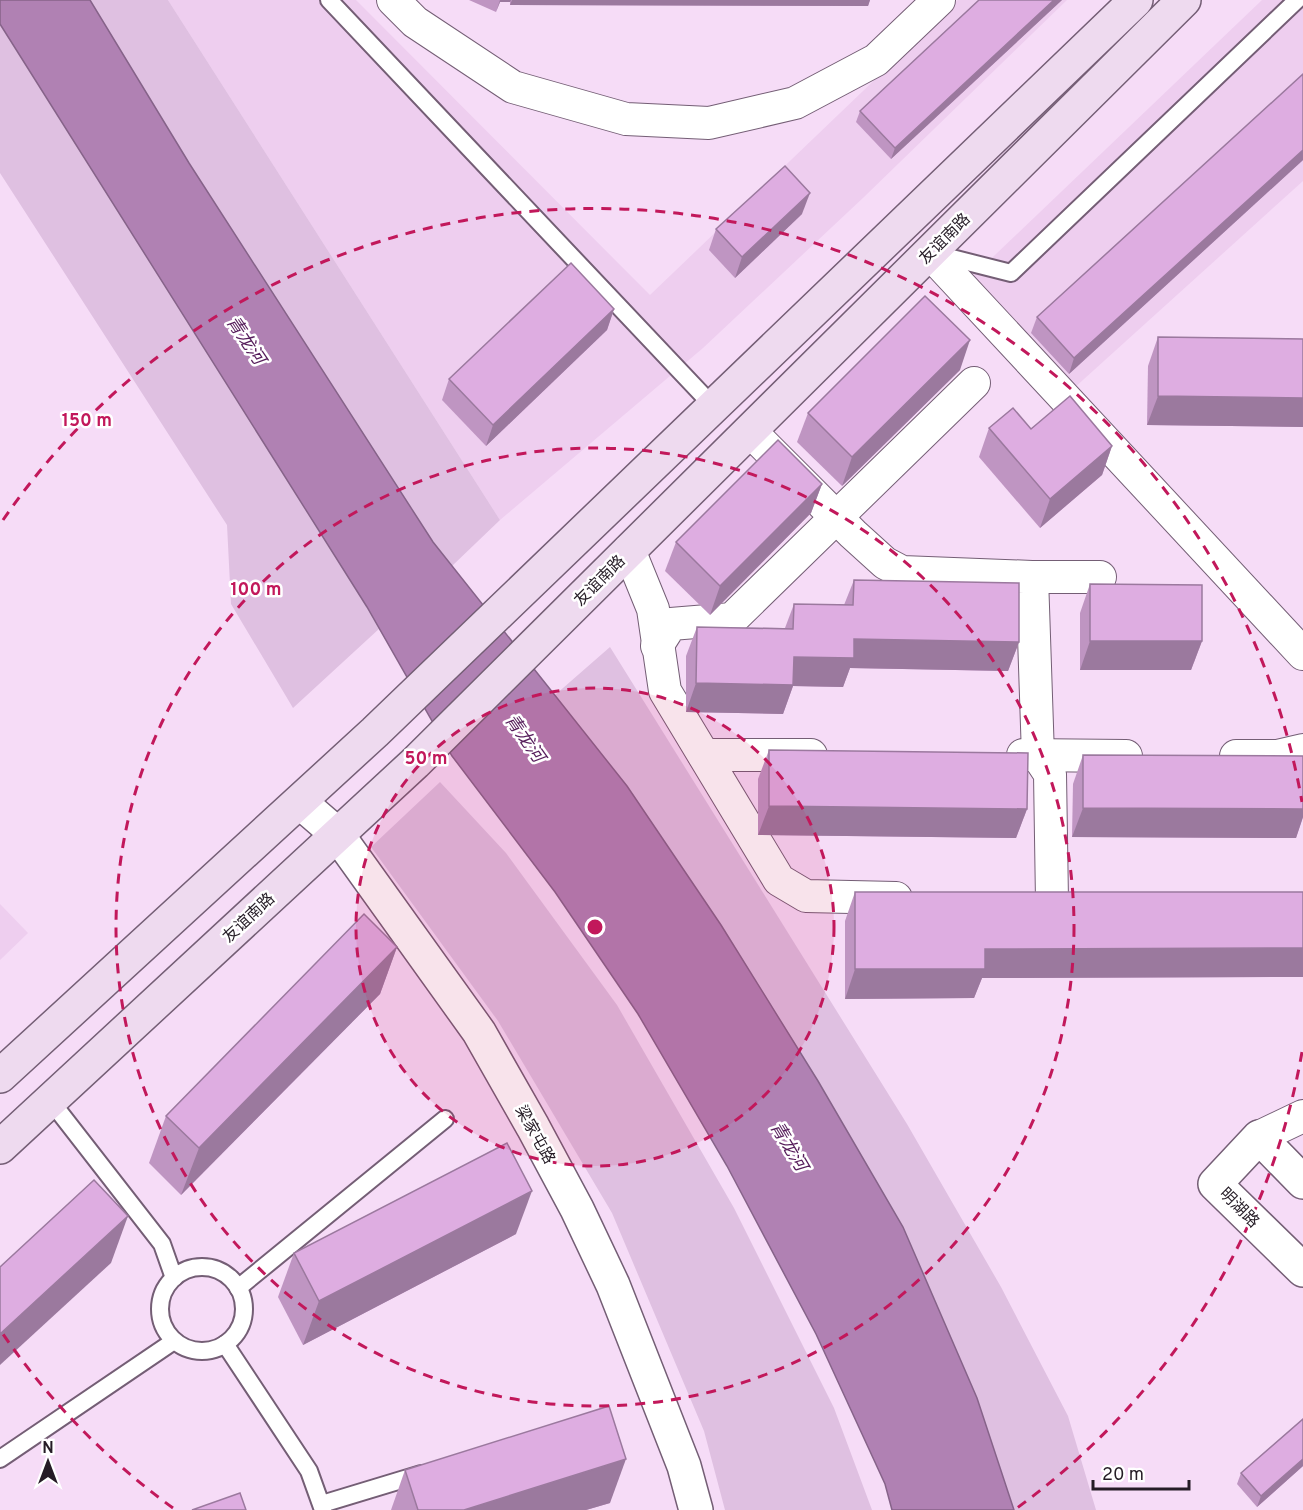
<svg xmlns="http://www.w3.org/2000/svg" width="1303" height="1510" font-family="Overpass,'Noto Sans SC',sans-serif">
	<rect width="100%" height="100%" fill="#f6dcf7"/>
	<!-- built -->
	<g fill="#eeceef">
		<path d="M168 0H356L650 295 958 0H1067L864 197 703 348 500 520Z"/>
		<path d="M1262 0H1303V181L1073 389 973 276Z"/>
		<path d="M0 904 28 933 0 960Z"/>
	</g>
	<!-- green -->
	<g fill="#dfc0e1">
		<path d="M90 0H168L500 520 452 566 433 542 189 163Z"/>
		<path d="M0 24 380 628 293 708 231 604 227 525 0 173Z"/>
		<path d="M610 647 907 1124 1001 1287 1068 1416 1096 1510H1014L977 1398 903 1227 818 1081 721 925 627 786 555 695Z"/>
		<path d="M440 782 506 853 617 1005 734 1208 834 1408 872 1510H725L704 1431 612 1213 498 1021 371 847Z"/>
	</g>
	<!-- water -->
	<path fill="#b081b3" stroke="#866389" stroke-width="1.5" d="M0 0H90L189 163 433 542 627 786 721 925 818 1081 903 1227 977 1398 1014 1510H892L885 1484 816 1334 727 1166 638 1014 555 892 452 756 367 607 0 24Z"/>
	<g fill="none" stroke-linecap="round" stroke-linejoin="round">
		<!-- service casing -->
		<g stroke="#745e75" stroke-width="20">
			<g id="service">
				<path d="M329 0 713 406"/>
				<path d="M936 254 1011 273 1297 0"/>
				<path d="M50 1100 162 1244 174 1278"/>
				<circle cx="202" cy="1309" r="42"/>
				<path d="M238 1288 445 1119"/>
				<path d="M225 1344 309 1471 323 1510"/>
				<path d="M0 1459 174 1341"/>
				<path d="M322 1504 421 1474"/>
			</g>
		</g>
		<!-- minor casing -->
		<g stroke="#745e75" stroke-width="34">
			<g id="minor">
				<path d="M393 0 415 22 513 87 626 119 709 123 795 103 876 60 939 0"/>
				<path d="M930 253 1303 654"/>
				<path d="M750 431 853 534 885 563 902 572 1032 577 1038 756 1050 774 1052 901"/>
				<path d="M629 550 653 609 665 691 779 880 806 896 896 898"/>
				<path d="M1032 577H1100"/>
				<path d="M657 646 671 624 732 619 974 383"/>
				<path d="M704 755H811"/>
				<path d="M1023 755 1126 756"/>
				<path d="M1236 756H1277L1303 750"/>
				<path d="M1259 1137 1303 1116"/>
			</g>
		</g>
		<!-- tertiary casing -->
		<g stroke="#745e75" stroke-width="36">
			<g id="tertiary">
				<path d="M300 802 337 834 479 1032 533 1127 577 1209 613 1285 684 1466 696 1510"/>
				<path d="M1303 1182 1259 1137 1215 1184 1303 1270"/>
			</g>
		</g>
		<!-- secondary casing -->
		<g stroke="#745e75" stroke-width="36">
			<g id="secondary">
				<path d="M0 1076 375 732 1136 0"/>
				<path d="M0 1147 415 763 1184 0"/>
			</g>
		</g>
		<!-- service -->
		<use href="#service" stroke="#fff" stroke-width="16"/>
		<!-- minor -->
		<use href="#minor" stroke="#fff" stroke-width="32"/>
		<!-- tertiary -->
		<use href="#tertiary" stroke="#fff" stroke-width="33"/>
		<!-- secondary -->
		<use href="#secondary" stroke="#eedaef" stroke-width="33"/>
	</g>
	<!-- wall -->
	<g fill="#bf95c2">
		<path d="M469 0H870L868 6 510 5V2H500L496 12Z"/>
		<path d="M979 0H1062L891 159 856 122 860 111Z"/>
		<path d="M1303 74V160L1069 374 1031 333 1037 317Z"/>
		<path d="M802 214 735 278 709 250 716 229Z"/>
		<path d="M614 309 607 330 486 446 442 400 449 379Z"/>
		<path d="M1158 337 1303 339V427L1147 425 1148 366Z"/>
		<path d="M960 370 842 486 797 442 808 413Z"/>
		<path d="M989 428 1112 446 1102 475 1040 528 979 457Z"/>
		<path d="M822 484 811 513 710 615 665 571 676 542Z"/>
		<path d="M854 580 1019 642 1008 671 850 668 843 687 793 686 783 714 686 712V656L697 627 785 628 794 604 844 605Z"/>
		<path d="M1090 584 1202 641 1191 670H1080V613Z"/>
		<path d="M769 750 1027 809 1016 838 758 835V779Z"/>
		<path d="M1083 755 1303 756V817L1296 838 1072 837 1073 784Z"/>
		<path d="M855 892 1303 977 982 978 974 998 845 999V921Z"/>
		<path d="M397 947 380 994 181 1195 149 1163 166 1116Z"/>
		<path d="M516 1234 303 1345 278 1297 294 1253Z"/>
		<path d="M1303 1419V1466L1257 1507 1237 1484 1241 1473Z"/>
		<path d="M405 1470 610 1503 586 1510H391Z"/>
	</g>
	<!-- shaded-wall -->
	<g fill="#9b799e">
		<path d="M500 0H511L510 2H500L496 12Z"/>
		<path d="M512 0H870L868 6 510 5Z"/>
		<path d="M1054 0H1062L891 159 895 148Z"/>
		<path d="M1303 150V160L1069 374 1074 358Z"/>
		<path d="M810 193 802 214 735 278 742 257Z"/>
		<path d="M614 309 607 330 486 446 493 425Z"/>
		<path d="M970 340 960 370 842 486 852 457Z"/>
		<path d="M1158 396 1303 398V427L1147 425Z"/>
		<path d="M1112 446 1102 475 1040 528 1050 499Z"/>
		<path d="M822 484 811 513 710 615 720 586Z"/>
		<path d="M854 639 1019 642 1008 671 850 668 843 687 793 686 783 714 686 712 696 683Z"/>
		<path d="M1090 641H1202L1191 670H1080Z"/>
		<path d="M769 806 1027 809 1016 838 758 835Z"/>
		<path d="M1083 808 1303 809V817L1296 838 1072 837Z"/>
		<path d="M397 947 380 994 181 1195 199 1148Z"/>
		<path d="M1303 948V977L982 978 974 998 845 999 855 969 985 949Z"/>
		<path d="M532 1191 516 1234 303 1345 319 1301Z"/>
		<path d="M128 1216 111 1263 0 1365V1334Z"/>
		<path d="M626 1459 610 1503 586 1510H464Z"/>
		<path d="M1303 1459V1466L1257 1507 1261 1496Z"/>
	</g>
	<!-- building -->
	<g fill="#deade1" stroke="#9b799e" stroke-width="1.5">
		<path d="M979 0H1054L895 148 860 111Z"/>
		<path d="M1303 74V150L1074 358 1037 317Z"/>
		<path d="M785 166 810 193 742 257 716 229Z"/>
		<path d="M571 263 614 309 493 425 449 379Z"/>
		<path d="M925 296 970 340 852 457 808 413Z"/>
		<path d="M1158 337 1303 339V398L1158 396Z"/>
		<path d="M1070 396 1112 446 1050 499 989 428 1013 408 1031 429Z"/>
		<path d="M778 440 822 484 720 586 676 542Z"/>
		<path d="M854 580 1019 583V642L854 639V658L794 657 793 685 696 683 697 627 793 629 794 604 853 605Z"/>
		<path d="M1090 584 1202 585V641H1090Z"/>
		<path d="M769 750 1028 753 1027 809 769 806Z"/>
		<path d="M1083 755 1303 756V809L1083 808Z"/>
		<path d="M855 892H1303V948L985 949V969H855Z"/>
		<path d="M364 914 397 947 199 1148 166 1116Z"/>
		<path d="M507 1143 532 1191 319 1301 294 1253Z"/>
		<path d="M94 1180 128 1216 0 1334V1267Z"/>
		<path d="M609 1406 626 1459 464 1510H418L405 1470Z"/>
		<path d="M1303 1419V1459L1261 1496 1241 1473Z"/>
		<path d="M240 1493 246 1510H192Z"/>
	</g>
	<!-- distance rings -->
	<circle cx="595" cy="927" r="239" fill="#c2185b" fill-opacity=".12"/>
	<g fill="none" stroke="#c2185b" stroke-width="3" stroke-dasharray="10 8">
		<circle cx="595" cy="927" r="239"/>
		<circle cx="595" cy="927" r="479"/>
		<path d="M1302 1052A718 718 0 0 1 1017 1508M173 1508A718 718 0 0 1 3 1334M3 520A718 718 0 0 1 1302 802"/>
	</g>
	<g text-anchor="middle" stroke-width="5" stroke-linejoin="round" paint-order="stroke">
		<!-- street labels -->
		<g font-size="16" fill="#251c26" stroke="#fff">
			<text transform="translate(944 238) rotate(-45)" y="6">友谊南路</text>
			<text transform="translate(599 580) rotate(-45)" y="6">友谊南路</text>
			<text transform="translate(248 917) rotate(-43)" y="6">友谊南路</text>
			<text transform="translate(536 1134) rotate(61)" y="6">梁家屯路</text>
			<text transform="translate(1240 1207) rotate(45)" y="6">明湖路</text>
		</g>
		<!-- water labels -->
		<g font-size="18" font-style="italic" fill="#561d5b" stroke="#fff">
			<text transform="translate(246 340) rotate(56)" y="6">青龙河</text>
			<text transform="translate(525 738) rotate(55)" y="6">青龙河</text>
			<text transform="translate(789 1146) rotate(59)" y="6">青龙河</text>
		</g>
	</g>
	<circle cx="595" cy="927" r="9" fill="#c2185b" stroke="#fff" stroke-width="3"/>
	<g font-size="18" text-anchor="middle" font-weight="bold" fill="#c2185b" stroke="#fff" stroke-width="5" stroke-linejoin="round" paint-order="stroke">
		<text x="87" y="426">150 m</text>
		<text x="256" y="595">100 m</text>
		<text x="426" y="764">50 m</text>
	</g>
	<!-- north arrow -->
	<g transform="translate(48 1462)" stroke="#ffffff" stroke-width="4.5" paint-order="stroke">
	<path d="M0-4.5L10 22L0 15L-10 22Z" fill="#251c26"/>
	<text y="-9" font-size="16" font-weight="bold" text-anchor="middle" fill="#251c26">N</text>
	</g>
	<!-- scale -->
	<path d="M1093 1480v9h96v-9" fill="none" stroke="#251c26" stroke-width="3"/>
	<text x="1102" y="1480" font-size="18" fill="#251c26" stroke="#ffffff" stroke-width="4.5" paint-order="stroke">20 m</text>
</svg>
